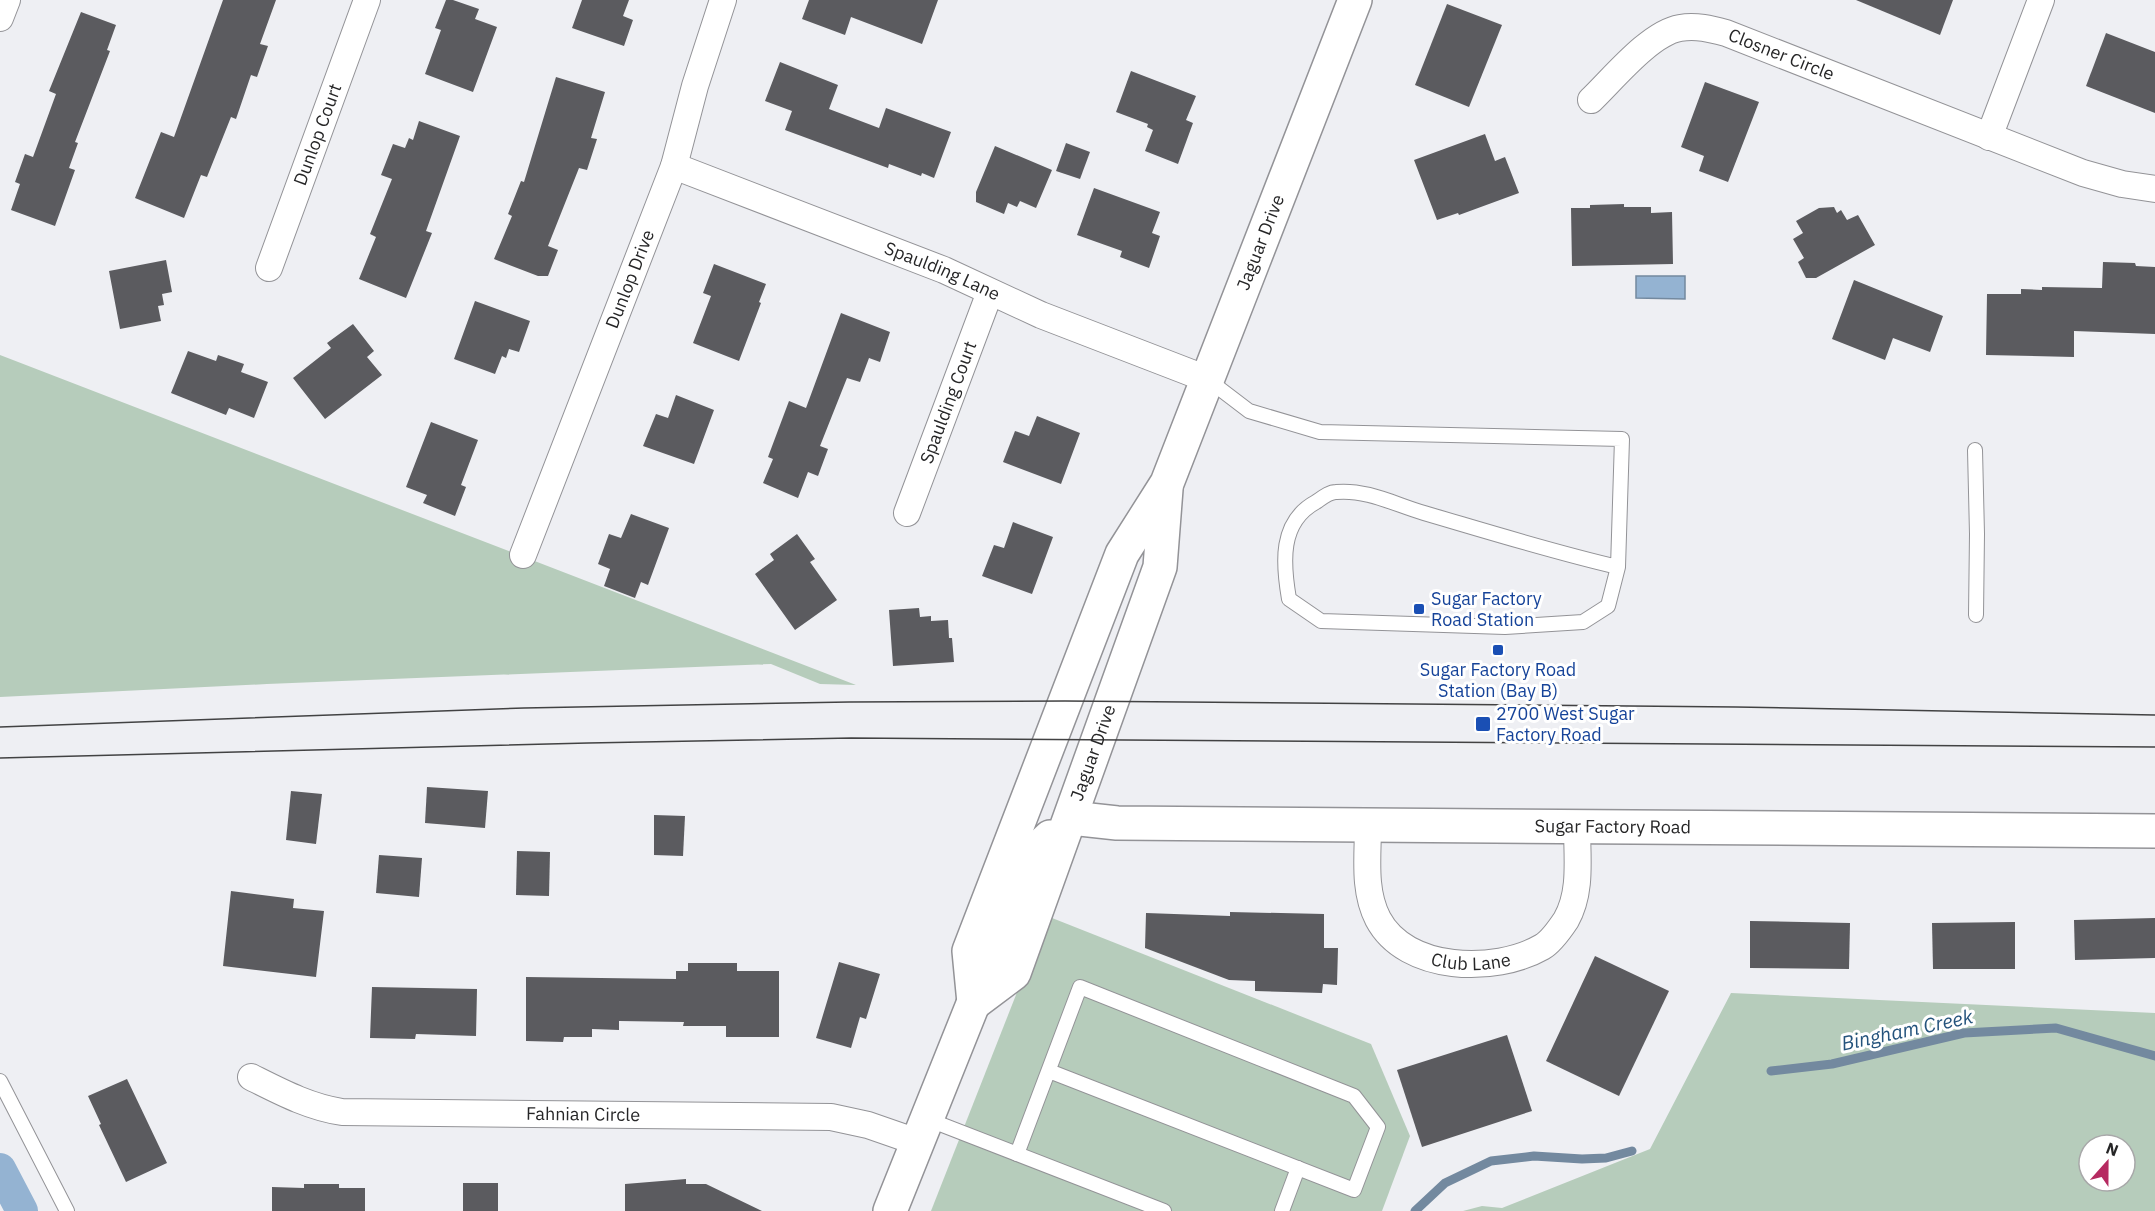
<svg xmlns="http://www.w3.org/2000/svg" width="2155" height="1211" font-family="'IBM Plex Sans',sans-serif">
	<rect width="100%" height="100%" fill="#eeeff3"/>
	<!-- green -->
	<g fill="#b6ccbb" fill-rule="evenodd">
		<path d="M0 355 856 685 820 684 771 664 267 684 0 697Z"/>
		<path d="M1047 916 1371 1044 1410 1136 1382 1211H931Z"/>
		<path d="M1731 993 2155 1013V1211H1463L1482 1206 1502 1208 1650 1149ZM2089 1145H2125V1181H2089Z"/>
	</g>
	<!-- water -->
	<path fill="#94b3d2" stroke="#73899f" stroke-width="1.5" d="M1636 276H1685V299L1636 298Z"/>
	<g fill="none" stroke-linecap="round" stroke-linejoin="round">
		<!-- stream -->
		<g stroke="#73899f" stroke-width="9">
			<path d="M1771 1071 1832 1064 1964 1033 2056 1028 2155 1056"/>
			<path d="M1415 1211 1445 1183 1491 1161 1534 1156 1582 1159 1606 1158 1632 1151"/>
		</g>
		<!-- canal -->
		<path stroke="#94b3d2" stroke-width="32" d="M0 1169 22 1211"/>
	</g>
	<!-- building -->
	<g fill="#5b5b5f">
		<path d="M223 0H276L260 44 268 46 257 77 251 75 236 119 231 117 207 177 201 175 184 218 135 198 161 132 174 137Z"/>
		<path d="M446 0H453L479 9 475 19 497 27 473 92 425 74 441 30 435 28Z"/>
		<path d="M582 0H629L623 16 633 20 624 46 572 28Z"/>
		<path d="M809 0H938L922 44 851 17 845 35 802 19Z"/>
		<path d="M1856 0H1953L1940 35Z"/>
		<path d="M1447 4 1502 25 1469 107 1415 85Z"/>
		<path d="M81 12 116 25 107 50 110 51 75 142 78 143 69 168 75 170 55 226 11 210 20 184 15 182 25 154 33 157 56 94 49 91Z"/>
		<path d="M2106 33 2155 52V113L2086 86Z"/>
		<path d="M780 62 838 85 829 109 879 128 886 108 951 132 934 178 922 173 921 176 889 164 888 168 785 130 792 111 765 101Z"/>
		<path d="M1131 71 1196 96 1186 120 1193 123 1178 164 1145 151 1153 130 1147 127 1148 124 1116 112Z"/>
		<path d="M556 77 605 92 591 138 597 139 587 170 579 168 548 246 558 250 548 276H538L494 259 512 216 508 214 521 181 524 182Z"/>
		<path d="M1705 82 1759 102 1728 182 1699 171 1704 156 1681 147Z"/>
		<path d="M419 121 460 136 426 231 432 233 406 298 359 279 376 237 370 234 392 179 381 175 393 144 405 148 409 138 413 140Z"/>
		<path d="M1485 134 1495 161 1505 157 1519 193 1459 215 1458 213 1437 220 1414 160Z"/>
		<path d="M1066 143 1090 152 1080 179 1056 171Z"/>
		<path d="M995 146 1052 170 1036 208 1020 201 1017 207 1008 203 1004 214 976 202V192Z"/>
		<path d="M1094 188 1160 212 1152 233 1160 236 1149 268 1120 257 1122 251 1077 235Z"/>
		<path d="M1624 204V207H1651V213L1672 212 1673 264 1572 266 1571 208H1590V205Z"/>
		<path d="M1834 207 1837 213 1841 210 1847 220 1858 215 1875 245 1816 278H1806L1798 262 1804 258 1793 239 1803 233 1796 221 1819 208Z"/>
		<path d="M166 260 172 292 162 294 164 305 158 306 161 321 120 329 109 271Z"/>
		<path d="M2103 262 2135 263 2136 266 2155 267V334L2074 331V357L1986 355 1987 294H2021V289L2042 290V287L2102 288Z"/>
		<path d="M714 264 766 284 759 302 761 303 739 361 693 343 711 296 703 293Z"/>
		<path d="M1854 280 1943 316 1930 352 1893 338 1885 360 1832 339Z"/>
		<path d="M475 301 530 321 519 352 509 349 506 358 502 356 495 374 454 359Z"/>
		<path d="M841 313 890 332 880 362 869 358 860 382 847 378 820 446 828 449 818 476 808 472 798 498 763 483 773 459 768 457 789 401 806 408Z"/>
		<path d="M353 324 374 351 367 357 382 375 325 419 293 378 331 348 327 343Z"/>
		<path d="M188 351 216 361 218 355 244 364 241 372 268 382 254 418 229 408 226 415 171 393Z"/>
		<path d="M676 395 714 410 694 464 643 446 656 414 668 418Z"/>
		<path d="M1037 416 1080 433 1061 484 1003 462 1015 431 1029 436Z"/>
		<path d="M431 422 478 440 461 485 466 487 455 516 423 503 427 495 406 487Z"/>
		<path d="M631 514 669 528 648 585 641 582 635 598 604 586 610 569 598 564 609 534 621 538Z"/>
		<path d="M1013 522 1053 537 1032 594 982 576 994 545 1004 548Z"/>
		<path d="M797 534 815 559 810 562 837 600 795 630 755 574 774 560 770 554Z"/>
		<path d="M919 608 920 617 931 616V621L948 620 949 638H952L954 662 893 666 889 610Z"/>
		<path d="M427 787 488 791 485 828 425 823Z"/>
		<path d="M291 791 322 794 316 844 286 840Z"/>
		<path d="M654 815 685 816 683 856 654 855Z"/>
		<path d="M517 851 550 852 549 896 516 895Z"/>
		<path d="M379 855 422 858 419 897 376 893Z"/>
		<path d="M231 891 294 899 293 908 324 911 316 977 223 966Z"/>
		<path d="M1230 912 1324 914V948H1338L1337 985 1323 984 1322 993 1255 991V981L1229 980 1145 948 1146 913 1230 916Z"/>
		<path d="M2155 918V958L2075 960 2074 920Z"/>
		<path d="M1750 921 1850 923 1849 969 1750 968Z"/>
		<path d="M2015 922V969H1933L1932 923Z"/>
		<path d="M1595 956 1669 991 1619 1096 1546 1061Z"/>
		<path d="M839 962 880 974 866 1019 860 1017 851 1048 816 1038Z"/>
		<path d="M688 963H737V971H779V1037H726V1026H683L684 1022 619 1021V1030L592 1029V1037H564L563 1042 526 1041V977L676 979V971H688Z"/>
		<path d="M372 987 477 989 476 1036 416 1034 415 1039 370 1038Z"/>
		<path d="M1507 1035 1532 1111 1422 1147 1397 1070Z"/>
		<path d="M127 1079 167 1163 126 1182 99 1125 101 1124 88 1096Z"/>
		<path d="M686 1179V1184H706L762 1211H625V1184Z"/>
		<rect x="463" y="1183" width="35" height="28"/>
		<path d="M304 1184H339V1188H365V1211H272V1187L304 1188Z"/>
	</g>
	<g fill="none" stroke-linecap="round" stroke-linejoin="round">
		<!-- lane casing -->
		<g stroke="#939397" stroke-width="16">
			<g id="lane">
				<path d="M1207 379 1249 411 1320 432 1622 439 1618 567 1608 606 1583 622 1505 627 1321 621 1289 599C1283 564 1279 522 1316 502 1322 498 1329 492 1336 492 1367 489 1396 505 1424 513 1489 532 1553 552 1618 567"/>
				<path d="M1975 450 1977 534 1976 615"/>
				<path d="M0 1081 67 1211"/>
				<path d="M927 1119 1164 1211"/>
				<path d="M1017 1154 1080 987 1354 1096 1378 1127 1354 1190 1049 1071"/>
				<path d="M1282 1211 1298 1168"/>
			</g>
		</g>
		<!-- street casing -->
		<g stroke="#939397" stroke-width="28">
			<g id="street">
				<path d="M0 18 7 0"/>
				<path id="s1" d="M1591 100C1613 79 1650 33 1680 28 1696 25 1711 29 1726 33L2083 173 2122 184 2155 189"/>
				<path d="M1989 137 2041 0"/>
				<path id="s2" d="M674 166 944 270 1041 315 1207 379"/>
				<path id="s3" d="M269 268 367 0"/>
				<path id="s4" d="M907 513 990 292"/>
				<path id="s5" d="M523 555 674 166 695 86 723 0"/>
				<path id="s6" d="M1368 825C1368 856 1363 890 1378 919 1406 972 1495 974 1542 947 1551 942 1560 929 1566 920 1582 892 1577 858 1577 826"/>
				<path id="s7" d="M251 1077C281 1092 309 1107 342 1112L831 1117 868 1125 917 1142"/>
			</g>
		</g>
		<!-- secondary casing -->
		<g stroke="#939397" stroke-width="36">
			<g id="secondary">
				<path id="s8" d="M1071 818 1117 823 2155 831"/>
				<path id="s9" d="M974 1003 969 951 1122 554 1167 483 1355 0"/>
				<path id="s10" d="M974 1003 1014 973 1160 567 1166 489"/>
				<path d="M890 1211 1034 852 1050 837"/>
			</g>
		</g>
		<!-- lane -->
		<use href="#lane" stroke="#fff" stroke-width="14"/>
		<!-- street -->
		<use href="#street" stroke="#fff" stroke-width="26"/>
		<!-- secondary -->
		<use href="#secondary" stroke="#fff" stroke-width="33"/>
		<!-- tram -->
		<g stroke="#424243" stroke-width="1.5">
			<path d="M0 727 524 708 849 702 1065 701 1736 707 2155 715"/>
			<path d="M0 758 588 743 851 738 2155 747"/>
		</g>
	</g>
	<!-- markers -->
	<g fill="#1a4fb4" stroke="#fff" stroke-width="2">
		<rect x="1413" y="603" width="12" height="12" rx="3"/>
		<rect x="1492" y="644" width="12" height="12" rx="3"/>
		<rect x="1475" y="716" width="16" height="16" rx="3"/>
	</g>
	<g text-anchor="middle" stroke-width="6" stroke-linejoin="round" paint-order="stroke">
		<!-- street labels -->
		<g font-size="18" fill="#262627" stroke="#fff">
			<text dy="6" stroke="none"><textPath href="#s1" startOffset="222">Closner Circle</textPath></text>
			<text dy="6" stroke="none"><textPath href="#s3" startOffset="142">Dunlop Court</textPath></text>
			<text dy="6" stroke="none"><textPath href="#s9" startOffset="820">Jaguar Drive</textPath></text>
			<text dy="6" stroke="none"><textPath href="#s2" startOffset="288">Spaulding Lane</textPath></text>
			<text dy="6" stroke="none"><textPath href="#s5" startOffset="296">Dunlop Drive</textPath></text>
			<text dy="6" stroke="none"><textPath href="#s4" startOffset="118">Spaulding Court</textPath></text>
			<text dy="6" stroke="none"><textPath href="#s10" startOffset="284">Jaguar Drive</textPath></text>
			<text dy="6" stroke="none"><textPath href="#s8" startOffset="542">Sugar Factory Road</textPath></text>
			<text dy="6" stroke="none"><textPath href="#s6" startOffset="204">Club Lane</textPath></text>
			<text dy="6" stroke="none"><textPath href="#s7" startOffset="339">Fahnian Circle</textPath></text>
		</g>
		<!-- transit labels -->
		<g font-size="18" fill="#164399" stroke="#fff" text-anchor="start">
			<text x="1431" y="605">Sugar Factory<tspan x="1431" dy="21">Road Station</tspan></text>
			<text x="1498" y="676" text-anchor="middle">Sugar Factory Road<tspan x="1498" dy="21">Station (Bay B)</tspan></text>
			<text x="1496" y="720">2700 West Sugar<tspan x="1496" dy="21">Factory Road</tspan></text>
		</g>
		<!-- water labels -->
		<g font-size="20" font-style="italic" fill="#24537c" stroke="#fff">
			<text transform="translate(1907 1030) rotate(-12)" y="7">Bingham Creek</text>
		</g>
	</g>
	<!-- north arrow -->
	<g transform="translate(2107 1163) rotate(21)"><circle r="28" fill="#ffffff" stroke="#a8a8a9" stroke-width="1.5"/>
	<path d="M0-4.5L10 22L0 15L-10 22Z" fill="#b62a61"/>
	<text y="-9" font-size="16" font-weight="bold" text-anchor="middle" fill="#262627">N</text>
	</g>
</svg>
